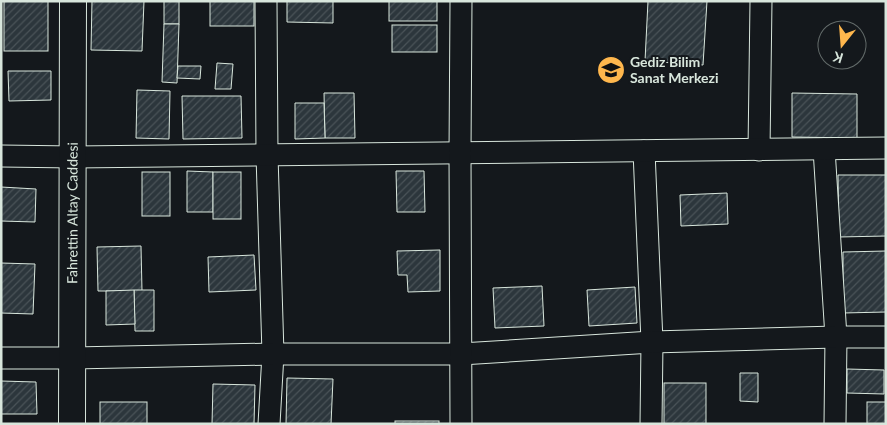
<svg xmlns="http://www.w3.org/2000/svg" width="887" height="425" font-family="Lato,sans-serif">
	<defs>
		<pattern id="building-hatch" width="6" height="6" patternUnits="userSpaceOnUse" patternTransform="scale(1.25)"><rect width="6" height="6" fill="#2c363c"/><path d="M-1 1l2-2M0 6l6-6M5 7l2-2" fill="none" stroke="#4a5358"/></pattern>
	</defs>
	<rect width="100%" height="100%" fill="#14181c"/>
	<!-- building -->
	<g fill="url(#building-hatch)" stroke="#d8e6dc">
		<rect x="4" y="1" width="44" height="50"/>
		<path d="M92 1H144L142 51 91 50Z"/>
		<rect x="164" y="1" width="15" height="23"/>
		<rect x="210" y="1" width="44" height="25"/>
		<path d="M287 1H333V23L287 22Z"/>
		<rect x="389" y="1" width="48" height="20"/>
		<path d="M648 1H707L703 65 645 61Z"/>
		<path d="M164 24H179L177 83 162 82Z"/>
		<rect x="392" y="25" width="45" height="27"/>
		<path d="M217 63 233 64 231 89H215Z"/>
		<path d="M178 66H201L200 79 177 78Z"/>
		<path d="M8 71H51V100L9 101Z"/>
		<path d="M137 90 170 91 169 139 136 138Z"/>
		<path d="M324 93H354L355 138H325Z"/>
		<path d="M792 93 857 94V138L792 137Z"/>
		<path d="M182 96H241L242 138 183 139Z"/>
		<path d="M295 103H324L325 138 295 139Z"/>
		<path d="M187 171 213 172V212H187Z"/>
		<path d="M396 171H424L425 212H397Z"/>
		<rect x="142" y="172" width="28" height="44"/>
		<rect x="213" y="172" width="28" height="47"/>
		<path d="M838 175H886V236L839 237Z"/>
		<path d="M1 187 36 189 35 222 1 221Z"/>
		<path d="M727 193 728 224 681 226 680 195Z"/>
		<path d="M141 246 142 291H98L97 247Z"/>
		<path d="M440 250V291L408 292 407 275H398L397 251Z"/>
		<path d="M886 251V312L843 313V252Z"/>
		<path d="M254 255 256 290 209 292 208 257Z"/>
		<path d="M1 263 35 264 33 314 1 313Z"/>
		<path d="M542 286 544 326 495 328 493 288Z"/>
		<path d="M635 287 637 323 589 326 587 290Z"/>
		<path d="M134 290H154V331H135Z"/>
		<path d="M134 290 135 324 106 325V291Z"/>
		<path d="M847 369 884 370V394L847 393Z"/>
		<path d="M740 373H758V402L740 401Z"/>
		<path d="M287 378 333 379 331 424H286Z"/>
		<path d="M1 381 36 382 37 414H1Z"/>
		<rect x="664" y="383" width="42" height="41"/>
		<path d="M213 384 255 385 254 424H212Z"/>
		<rect x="100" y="402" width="47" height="22"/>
		<rect x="867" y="402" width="19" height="22"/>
		<rect x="395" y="421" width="44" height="3"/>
	</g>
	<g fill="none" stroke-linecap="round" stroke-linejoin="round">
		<!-- minor casing -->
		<g stroke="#d8e6dc" stroke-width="23">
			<g id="minor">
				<path d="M266 1 267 155 273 354 269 424"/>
				<path d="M824 149 836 337 835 424"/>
				<path d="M759 150 761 1"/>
				<path d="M644 151 652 342 651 424"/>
				<path d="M1 156 74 157 886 148"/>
				<path d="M1 358H73L273 354H461L652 342 836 337H886"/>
				<path d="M461 424 460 153 461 1"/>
			</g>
		</g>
		<!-- tertiary casing -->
		<g stroke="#d8e6dc" stroke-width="28">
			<g id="tertiary">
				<path id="s1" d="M72 424 73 1"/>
			</g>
		</g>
		<!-- minor -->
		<use href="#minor" stroke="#14181c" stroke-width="21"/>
		<!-- tertiary -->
		<use href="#tertiary" stroke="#14181c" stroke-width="26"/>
	</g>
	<!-- icons -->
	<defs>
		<g id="school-disc" transform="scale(1.4375)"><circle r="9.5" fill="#ffb74d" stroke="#14181c"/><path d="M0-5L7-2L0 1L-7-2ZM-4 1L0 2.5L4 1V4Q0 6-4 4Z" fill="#111"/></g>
	</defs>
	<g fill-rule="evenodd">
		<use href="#school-disc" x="611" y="70"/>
	</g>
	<g text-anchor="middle" stroke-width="4" stroke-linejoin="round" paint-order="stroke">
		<!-- poi labels -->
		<g font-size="14" font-weight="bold" fill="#d8e6dc" stroke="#14181c" text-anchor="start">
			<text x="630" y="67">Gediz Bilim<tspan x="630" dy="16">Sanat Merkezi</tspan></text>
		</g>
		<!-- street labels -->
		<g font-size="14" fill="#d8e6dc" stroke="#14181c">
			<text dy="5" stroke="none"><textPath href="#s1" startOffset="211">Fahrettin Altay Caddesi</textPath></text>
		</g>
	</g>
	<!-- border -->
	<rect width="887" height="425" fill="none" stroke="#d8e6dc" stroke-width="5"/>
	<!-- north arrow -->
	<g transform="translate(842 45) rotate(197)"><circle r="24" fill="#14181c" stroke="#626a69"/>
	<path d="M0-4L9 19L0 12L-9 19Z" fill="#ffb74d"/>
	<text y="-8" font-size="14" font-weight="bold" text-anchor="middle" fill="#d8e6dc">K</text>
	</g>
</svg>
